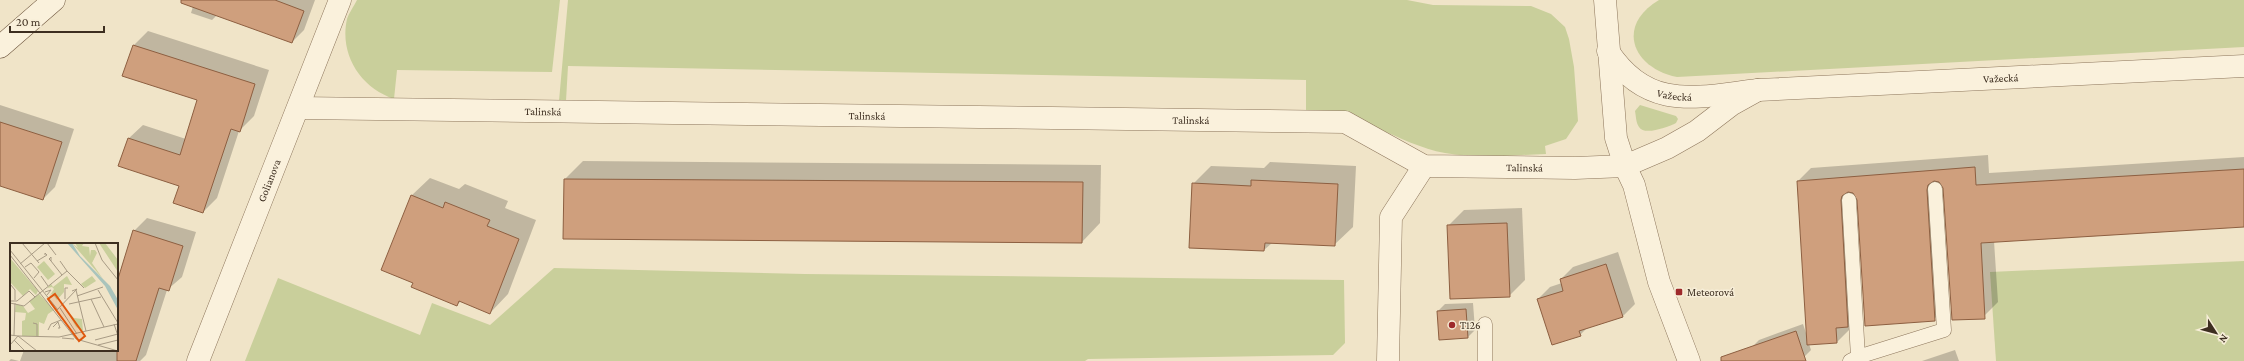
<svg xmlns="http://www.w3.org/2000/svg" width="2244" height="361" font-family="'Crimson Pro',serif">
	<rect width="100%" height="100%" fill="#f0e4c8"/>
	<!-- green -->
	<g fill="#c9cf9b">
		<path d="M357 0H560L552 72 397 70 394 99C361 88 339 55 347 19 349 13 354 6 357 0Z"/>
		<path d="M568 0H1407L1433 5 1531 6 1551 14 1565 27 1569 39 1574 67 1578 121 1566 139 1545 146 1546 154C1513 155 1477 159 1445 153 1397 144 1355 108 1306 110V80L568 66 566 101H559Z"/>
		<path d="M1659 0H2244V47L1677 77C1633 68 1615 26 1659 0Z"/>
		<path d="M1640 105 1676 116 1678 119 1676 123C1668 127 1644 136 1639 127 1636 123 1636 116 1635 111Z"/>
		<path d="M2244 261V361H1996L1990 272Z"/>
		<path d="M554 268 805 274 1344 280 1345 343 1333 355 1088 359 1085 361H245L278 278 420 335 432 303 490 325Z"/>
	</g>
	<!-- shadow -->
	<g fill="#0003">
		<path d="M195 0H315L304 30 292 42 217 15 212 20 191 13Z"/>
		<path d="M148 31 269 70 254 116 239 131 217 198 203 212 180 185 128 139 143 125 186 139 198 99 133 46Z"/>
		<path d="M0 105 74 129 55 187 43 199 0 185Z"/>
		<path d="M1988 155 1989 173 2244 157V226L1994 241 1998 302 1985 315 1944 188 1939 180 1947 306 1934 319 1853 191 1860 313 1850 329 1837 342 1809 344 1811 350 1804 357 1794 361H1757L1752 347 1759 340 1803 324 1807 336 1798 181 1811 168Z"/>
		<path d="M583 161 1101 165 1100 223 1082 242 564 238 565 179Z"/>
		<path d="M1270 162 1356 166 1353 227 1334 245 1272 243 1264 250 1190 247 1193 184 1211 166 1264 168Z"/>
		<path d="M430 178 459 189 465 184 508 201 505 208 536 220 508 294 490 313 461 301 457 305 415 282 411 196Z"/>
		<path d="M1522 208 1525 280 1509 296 1448 226 1464 210Z"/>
		<path d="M147 218 196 232 182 277 167 290 146 355 140 361H20L24 350H117V286L134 231Z"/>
		<path d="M1618 252 1635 304 1623 316 1588 327 1580 335 1538 299 1550 287 1562 283 1561 279 1573 267Z"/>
		<path d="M1473 303 1475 330 1468 337 1438 311 1445 304Z"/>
		<path d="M1955 350 1959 361H1922Z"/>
		<path d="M11 359 19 361H9Z"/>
	</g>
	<!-- building -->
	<g fill="#cf9f7d" stroke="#8d5f41">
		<path d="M181 0H275L304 11 292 43 181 3Z"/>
		<path d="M133 45 255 84 240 132 231 129 203 213 173 203 179 186 118 166 128 138 180 155 197 100 122 76Z"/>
		<path d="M0 122 62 142 43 200 0 186Z"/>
		<path d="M1975 167 1976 185 2244 169V227L1981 243 1985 319 1952 320 1943 188 1939 182 1934 181 1928 185 1927 190 1935 321 1865 326 1857 200 1853 193 1848 192 1842 196 1841 200 1848 327 1836 328 1837 343 1807 345 1797 181Z"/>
		<path d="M564 179 1083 182 1082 243 563 239Z"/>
		<path d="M1251 180 1338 184 1335 246 1265 243 1264 251 1189 248 1192 183 1251 186Z"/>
		<path d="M411 195 443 208 445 202 490 220 487 226 519 239 490 314 459 301 457 306 411 287 413 283 381 270Z"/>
		<path d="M1507 223 1510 297 1450 299 1447 225Z"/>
		<path d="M133 230 183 246 169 291 159 288 136 361H117V282Z"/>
		<path d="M1606 264 1623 317 1579 331 1581 336 1552 345 1537 299 1563 291 1560 279Z"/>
		<path d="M1466 309 1468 338 1439 340 1437 311Z"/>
		<path d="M1796 331 1806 361H1721V357Z"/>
	</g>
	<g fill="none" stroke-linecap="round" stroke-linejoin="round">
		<!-- service casing -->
		<g stroke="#8d765c" stroke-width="15">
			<g id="service">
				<path d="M1849 200 1858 357 1850 361"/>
				<path d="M1858 357 1944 330 1935 189"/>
				<path d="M1485 361V324"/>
			</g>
		</g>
		<!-- minor casing -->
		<g stroke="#8d765c" stroke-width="23">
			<g id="minor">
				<path d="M1605 0 1616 138 1625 166 1634 185 1659 282 1689 361"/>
				<path id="s1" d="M1608 51C1648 112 1697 97 1758 90L2244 66"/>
				<path id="s2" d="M299 108 1345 122 1424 166 1575 168 1625 166 1667 148 1697 131 1731 105 1758 90"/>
				<path id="s3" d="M198 361 340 0"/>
				<path d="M1388 361 1391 217 1424 166"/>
			</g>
		</g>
		<!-- secondary casing -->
		<g stroke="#6f573f" stroke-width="23">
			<path id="secondary" d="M0 47 54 0"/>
		</g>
		<!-- service -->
		<use href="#service" stroke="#faf1dc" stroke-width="14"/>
		<!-- minor -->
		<use href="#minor" stroke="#faf1dc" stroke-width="22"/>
		<!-- secondary -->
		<use href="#secondary" stroke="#faf1dc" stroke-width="22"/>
	</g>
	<!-- markers -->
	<g fill="#9e2a2b" stroke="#f7eed8" stroke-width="1.5">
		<rect x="1675" y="288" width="8" height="8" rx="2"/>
		<circle cx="1452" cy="325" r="4"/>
	</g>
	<g text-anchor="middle" stroke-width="3" stroke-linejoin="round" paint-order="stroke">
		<!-- street labels -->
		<g font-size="11" fill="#3d2e20" stroke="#f7eed8">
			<text dy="4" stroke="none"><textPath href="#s1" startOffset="410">Važecká</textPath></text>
			<text dy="4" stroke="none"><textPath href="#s1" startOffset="83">Važecká</textPath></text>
			<text dy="4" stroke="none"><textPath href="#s2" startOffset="244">Talinská</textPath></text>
			<text dy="4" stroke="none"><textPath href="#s2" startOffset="568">Talinská</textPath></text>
			<text dy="4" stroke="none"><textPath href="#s2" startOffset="892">Talinská</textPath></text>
			<text dy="4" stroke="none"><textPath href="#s2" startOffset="1237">Talinská</textPath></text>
			<text dy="4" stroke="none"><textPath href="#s3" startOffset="194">Golianova</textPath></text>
		</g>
		<!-- poi labels -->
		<g font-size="11" fill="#3d2e20" stroke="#f7eed8" text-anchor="start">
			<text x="1687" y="296">Meteorová</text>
			<text x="1460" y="329">T126</text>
		</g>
	</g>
	<!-- overview -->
	<g transform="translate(10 243)">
		<rect width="108" height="108" fill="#f0e4c8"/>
		<path d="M62 0 68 5 65 0H74L72 3 79 4 80 13 81 7H85L87 10 82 20 93 36ZM89 0H95L108 17V29ZM0 15 28 48 26 52 20 46 13 53 0 39ZM34 18 45 31 38 37 27 24ZM57 33 62 42 54 41V49L47 57 42 51 39 54 44 46 42 44 37 45 41 41 43 44ZM82 33 86 38 75 45 71 41ZM29 51 44 67 38 71 34 81 29 79V93H12V78L15 77 16 70 5 69 6 61 13 63 18 70 25 66 19 58ZM57 68 64 75 72 76 73 88 66 84Z" fill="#c9cf9b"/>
		<path d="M57 0H62L70 13 100 43 108 57V67L95 43Z" fill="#a9c4bc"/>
		<path fill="none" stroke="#a89b85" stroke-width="1" d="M12 0 29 20M37 0 46 12M85 0 92 17 108 37M0 7 48 67M0 12 66 96 108 108M27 18 37 12 35 10V12M41 18 39 16 41 14V18L52 32M50 18 57 28M10 21 35 0M15 24 21 20 29 29 24 35M31 33 38 43M0 41 5 47V57M66 47 76 88M88 47 108 80M35 49 41 47 37 52M67 53 93 44M55 56V45H58M81 56 94 84M0 58H7L19 48 25 54M0 60 14 63 57 28 74 45M59 61 91 54M50 65 67 91M46 68 67 46 62 48M23 80 27 81V93M104 81 108 93M43 84 48 79 50 85H48M38 87 41 81 51 77M0 92 8 93 27 108M4 92 5 60M52 95 64 96M4 97 15 108M85 97 108 91M0 102 8 93 49 94 108 81M88 102 108 97"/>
		<path fill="#df570d" fill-opacity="0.15" stroke="#df570d" stroke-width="2" d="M45 51 75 93 69 98 38 56Z"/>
		<rect width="108" height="108" fill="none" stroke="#3d2e20" stroke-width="2"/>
	</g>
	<!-- north arrow -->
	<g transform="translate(2216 333) rotate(126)" stroke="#f7eed8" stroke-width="3" paint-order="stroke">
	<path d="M0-3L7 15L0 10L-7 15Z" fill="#3d2e20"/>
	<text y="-6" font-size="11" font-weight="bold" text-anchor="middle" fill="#3d2e20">N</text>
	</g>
	<!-- scale -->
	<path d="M10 26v6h94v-6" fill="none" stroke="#3d2e20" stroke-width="2"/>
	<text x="16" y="26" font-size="12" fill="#3d2e20" stroke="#f7eed8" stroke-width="3" paint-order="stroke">20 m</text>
</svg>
